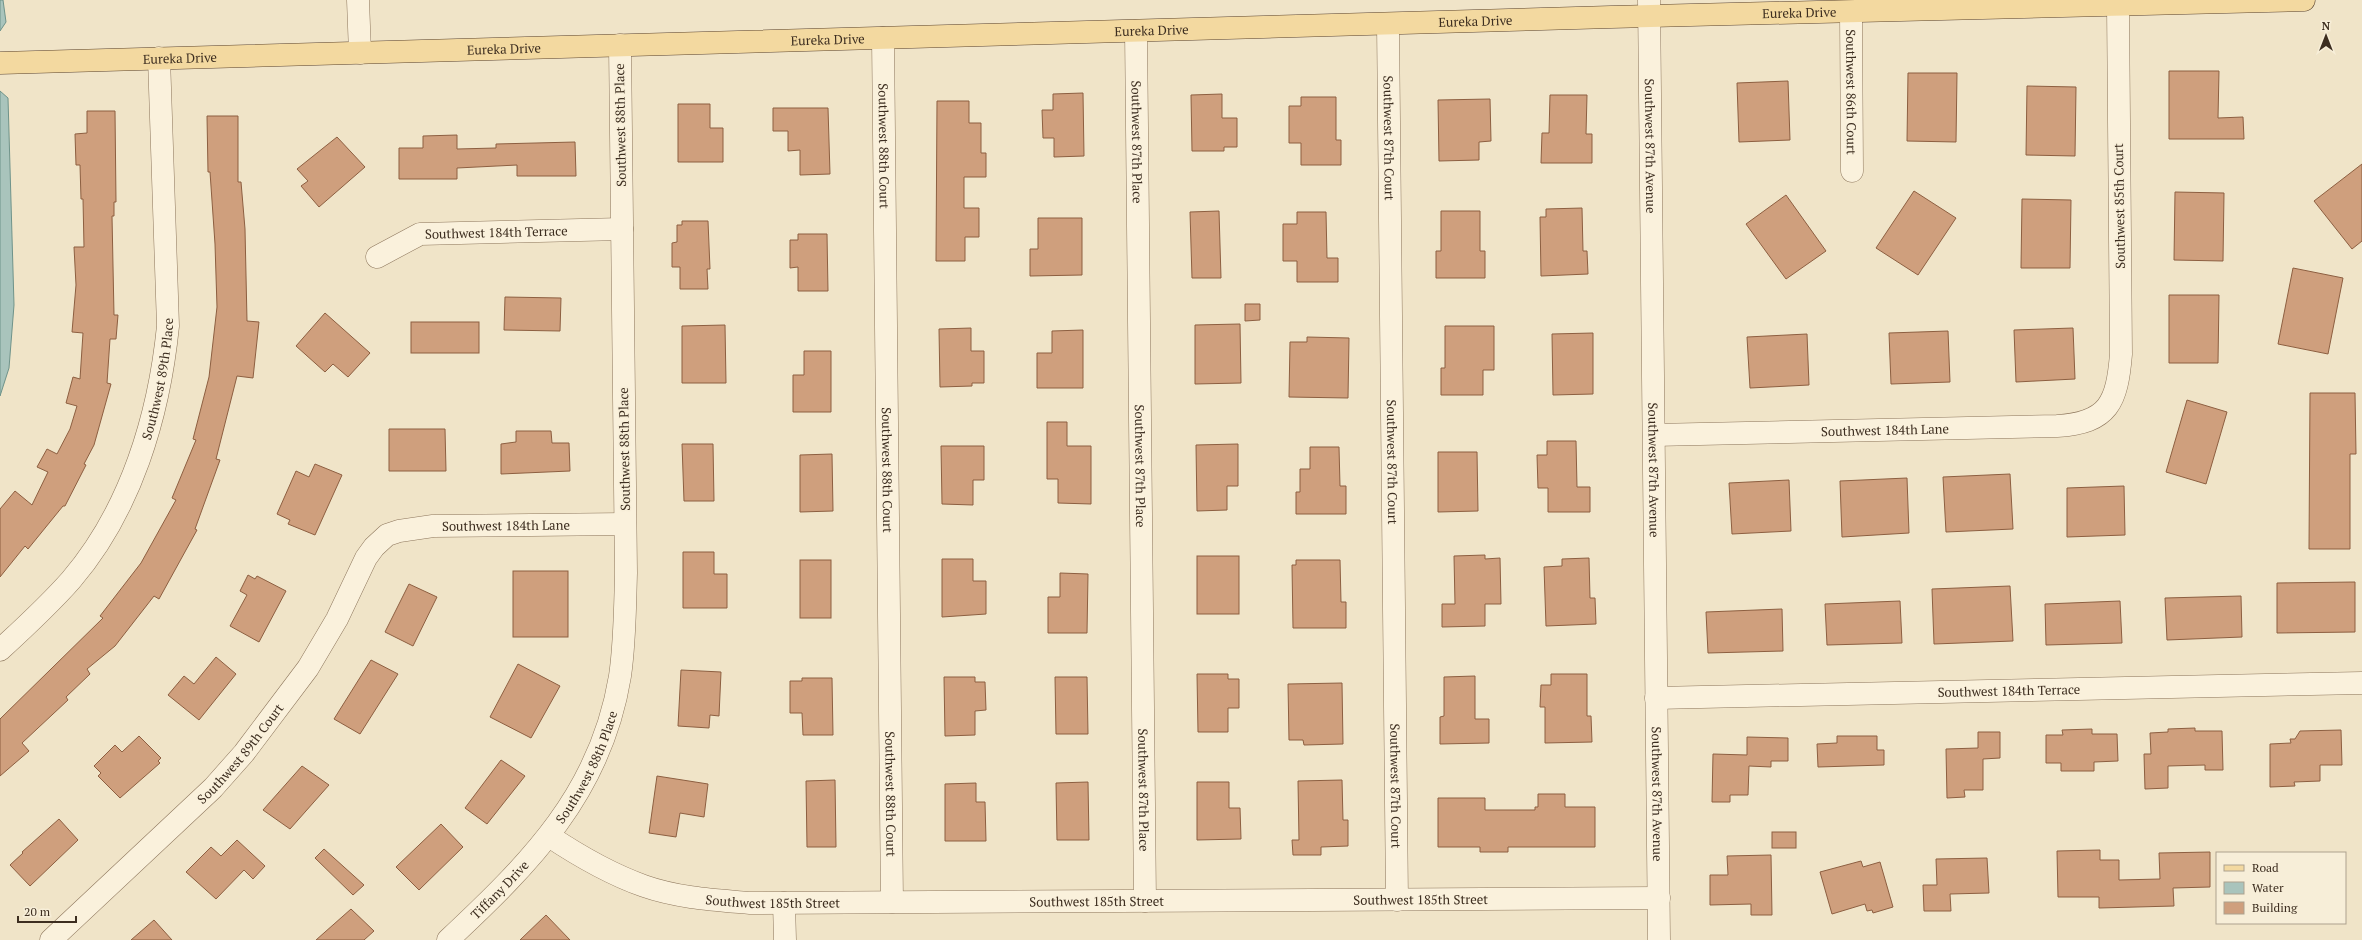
<svg xmlns="http://www.w3.org/2000/svg" width="2362" height="940" font-family="'PT Serif',serif">
	<rect width="100%" height="100%" fill="#f0e4c8"/>
	<!-- water -->
	<g fill="#a9c4bc" stroke="#6f938a">
		<path d="M0 0H3L6 22 0 31Z"/>
		<path d="M0 91 8 98 14 305 9 368 0 396Z"/>
	</g>
	<!-- building -->
	<g fill="#cf9f7d" stroke="#8d5f41">
		<path d="M2169 71H2219L2218 118 2243 117 2244 139H2169Z"/>
		<path d="M1908 73H1957L1956 142 1907 141Z"/>
		<path d="M1788 81 1790 140 1739 142 1737 83Z"/>
		<path d="M2027 86 2076 87 2075 156 2026 155Z"/>
		<path d="M1083 93 1084 156 1054 157V138H1043L1042 110H1053V94Z"/>
		<path d="M1222 94V118H1237V147H1224V151H1192L1191 95Z"/>
		<path d="M1550 95H1587L1586 134H1592V163H1541L1542 133H1549Z"/>
		<path d="M1301 97H1336V140H1341V165H1301V143H1289V106H1301Z"/>
		<path d="M1490 99 1491 141 1479 142V160L1439 161 1438 100Z"/>
		<path d="M937 101H969V123H981V153H986V177H964V208H979V237H965V261H936Z"/>
		<path d="M678 104H710V128H723V162H678Z"/>
		<path d="M773 108H828L830 174 800 175V150L788 151V131H773Z"/>
		<path d="M87 111H115L116 202H114V216H112L114 315H118L116 339H110L107 383 111 384 94 445 84 464 86 465 65 506H63L28 549 25 546 0 577V509L15 491 32 505 48 472 37 467 47 449 57 454 70 429 77 406 66 403 73 377 80 379 83 333 72 332 76 285 74 247H84L83 199H81L80 165H76L75 134 87 133Z"/>
		<path d="M207 116H238V182H241L245 229 247 321 259 322 253 378 237 376 216 459 220 460 195 529 197 530 159 599 154 596 115 646 87 669 90 674 66 697 68 700 22 743 29 751 0 776V719L103 618 100 616 141 563 176 500 172 498 196 440 193 439 209 377 217 307 215 244 210 172H208Z"/>
		<path d="M457 135V149L496 148V144L575 142 576 176H517V165L457 168V179H399V148H423V136Z"/>
		<path d="M337 137 365 167 319 207 301 186 308 181 297 169Z"/>
		<path d="M2362 164V241L2352 249 2314 201Z"/>
		<path d="M1914 191 1956 218 1918 275 1876 248Z"/>
		<path d="M2175 192 2224 193 2223 261 2174 260Z"/>
		<path d="M1786 195 1826 251 1786 279 1746 224Z"/>
		<path d="M2022 199 2071 200 2070 268H2021Z"/>
		<path d="M1582 208 1583 251H1587L1588 274 1541 276 1540 217H1546V209Z"/>
		<path d="M1219 211 1221 278H1192L1190 212Z"/>
		<path d="M1441 211H1480V251H1485V278H1436V251H1441Z"/>
		<path d="M1297 212H1326L1327 258H1338V282H1297V261H1283V224H1297Z"/>
		<path d="M1038 218H1082V275L1030 276V249H1038Z"/>
		<path d="M682 221H708L710 269H707L708 289H680V267H672V243L677 242V225H682Z"/>
		<path d="M798 234H827L828 291H798V267L790 268V240H798Z"/>
		<path d="M2293 268 2343 278 2328 354 2278 344Z"/>
		<path d="M2169 295H2219L2218 363H2169Z"/>
		<path d="M505 297 561 298 560 331 504 330Z"/>
		<path d="M1245 304H1260V320L1245 321Z"/>
		<path d="M325 313 370 353 348 377 333 364 325 372 296 346Z"/>
		<rect x="411" y="322" width="68" height="31"/>
		<path d="M1240 324 1241 383 1195 384V325Z"/>
		<path d="M725 325 726 383H682V326Z"/>
		<path d="M1445 326H1494V370H1483V395H1441V368H1445Z"/>
		<path d="M971 328V351H984V383H972V386L940 387 939 329Z"/>
		<path d="M2073 328 2075 379 2016 382 2014 330Z"/>
		<path d="M1083 330V388H1037V353H1052V331Z"/>
		<path d="M1948 331 1950 382 1891 384 1889 333Z"/>
		<path d="M1593 333V394L1553 395 1552 334Z"/>
		<path d="M1807 334 1809 385 1750 388 1747 337Z"/>
		<path d="M1307 337 1349 338 1348 398 1289 397 1290 342H1307Z"/>
		<path d="M804 351H831V412H793V375H804Z"/>
		<path d="M2310 393H2355L2356 454H2350V549H2309Z"/>
		<path d="M2187 400 2227 412 2206 484 2166 472Z"/>
		<path d="M1047 422H1067V446H1091V504L1058 503V479H1047Z"/>
		<path d="M389 429H445L446 471H389Z"/>
		<path d="M516 431H551L552 443H569L570 471 501 474V444L516 442Z"/>
		<path d="M1547 441H1576L1577 487H1590V512H1548V488H1538L1537 455H1547Z"/>
		<path d="M682 444H713L714 501H684Z"/>
		<path d="M1238 444V486H1227V510L1197 511 1196 445Z"/>
		<path d="M941 446H984V480H973V505L942 504Z"/>
		<path d="M1310 447H1339L1340 486H1346V514H1296V492H1300V469H1310Z"/>
		<path d="M1438 452H1477L1478 511 1438 512Z"/>
		<path d="M832 454 833 511 800 512V455Z"/>
		<path d="M315 464 342 475 315 535 288 524 290 520 277 514 296 471 309 477Z"/>
		<path d="M2010 474 2013 529 1946 532 1943 477Z"/>
		<path d="M1907 478 1909 533 1842 537 1840 481Z"/>
		<path d="M1789 480 1791 531 1732 534 1729 483Z"/>
		<path d="M2124 486 2125 535 2067 537V488Z"/>
		<path d="M683 552H714V574H727V608H683Z"/>
		<path d="M1485 555V559L1500 558 1501 604H1485V626L1442 627V604H1455L1454 556Z"/>
		<rect x="1197" y="556" width="42" height="58"/>
		<path d="M1589 558 1590 598H1595L1596 624 1546 626 1544 567 1562 566V559Z"/>
		<path d="M942 559H973V581H986V614L942 617Z"/>
		<rect x="800" y="560" width="31" height="58"/>
		<path d="M1296 560H1340L1341 602H1346V628H1293L1292 565H1296Z"/>
		<rect x="513" y="571" width="55" height="66"/>
		<path d="M1060 573 1088 574 1087 633H1048V597H1060Z"/>
		<path d="M248 575 255 579 257 576 286 591 259 642 230 626 247 595 240 591Z"/>
		<path d="M2355 582V632L2277 633V583Z"/>
		<path d="M409 584 437 597 413 646 385 632Z"/>
		<path d="M2010 586 2013 641 1934 644 1932 589Z"/>
		<path d="M2241 596 2242 637 2167 640 2165 598Z"/>
		<path d="M1900 601 1902 643 1827 645 1825 604Z"/>
		<path d="M2120 601 2122 643 2046 645 2045 604Z"/>
		<path d="M1782 609 1783 651 1708 653 1706 612Z"/>
		<path d="M216 657 236 674 199 720 168 695 184 676 194 684Z"/>
		<path d="M371 660 398 674 360 734 334 719Z"/>
		<path d="M518 664 560 686 531 738 490 717Z"/>
		<path d="M681 670 721 672 719 716 710 715 709 728 678 726Z"/>
		<path d="M1197 674H1228V679H1239V708H1228V732H1198Z"/>
		<path d="M1551 674H1587V716H1591L1592 742 1545 743V707H1540L1541 685H1551Z"/>
		<path d="M1475 676V719H1489V743L1440 744V717L1444 716V677Z"/>
		<path d="M944 677H975V682H985L986 710 975 711V735L945 736Z"/>
		<path d="M1055 677H1087L1088 734H1056Z"/>
		<path d="M802 678H832L833 735H803L802 713H790V681H802Z"/>
		<path d="M1342 683 1343 744 1304 745 1303 740H1289L1288 684Z"/>
		<path d="M2195 728V731H2222L2223 770H2205V765L2168 766V788L2145 789 2144 754H2151L2150 733 2168 732V729Z"/>
		<path d="M2092 729V734H2117L2118 761 2094 762V771H2061V763H2046V735H2063L2062 730Z"/>
		<path d="M2341 730 2342 765H2320V781L2294 782 2295 786 2270 787V744L2291 743 2290 739H2295L2300 731Z"/>
		<path d="M1978 732H2000V758L1983 759V790H1964L1965 797 1947 798 1946 749 1978 748Z"/>
		<path d="M139 736 161 758 158 761 160 763 120 798 98 776 101 773 94 766 115 745 122 752Z"/>
		<path d="M1837 736H1877V750H1884V765L1818 767 1817 744 1837 743Z"/>
		<path d="M1747 737 1788 738V761H1771V767L1749 766 1748 795H1730V802H1712L1713 754 1747 755Z"/>
		<path d="M501 760 525 776 487 824 465 808Z"/>
		<path d="M302 766 329 785 290 829 263 810Z"/>
		<path d="M657 776 708 784 704 817 680 813 676 837 649 833Z"/>
		<path d="M835 780 836 847H807L806 781Z"/>
		<path d="M1342 780 1343 820H1348V846L1321 847V855H1293L1292 840H1299L1298 781Z"/>
		<path d="M1088 782 1089 840H1057L1056 783Z"/>
		<path d="M1197 782H1229V808H1240L1241 839 1197 840Z"/>
		<path d="M976 783V802H985L986 841H945V784Z"/>
		<path d="M1538 794H1565V807H1595V847H1508V852H1480V847H1438V798H1485V810H1535V807H1538Z"/>
		<path d="M59 819 78 840 30 886 10 865 23 853 22 852Z"/>
		<path d="M441 824 463 847 419 890 396 867Z"/>
		<rect x="1772" y="832" width="24" height="16"/>
		<path d="M237 840 265 866 253 879 244 870 216 899 186 872 211 847 221 856Z"/>
		<path d="M324 849 364 885 353 895 315 858Z"/>
		<path d="M2100 850V860H2119V880L2160 879 2159 853 2210 852V887L2173 888 2174 906 2099 908V897H2058L2057 851Z"/>
		<path d="M1771 855 1772 915H1751V904L1710 905V875H1728L1727 856Z"/>
		<path d="M1987 858 1989 893 1950 894 1951 911H1924L1923 885H1937L1936 859Z"/>
		<path d="M1861 861 1863 867 1880 862 1893 907 1873 913 1872 910 1867 911 1865 904 1832 914 1820 872Z"/>
		<path d="M351 909 374 931 364 940H316Z"/>
		<path d="M546 915 570 940H520Z"/>
		<path d="M154 920 172 940H131Z"/>
	</g>
	<g fill="none" stroke-linecap="round" stroke-linejoin="round">
		<!-- minor casing -->
		<g stroke="#8d765c" stroke-width="23">
			<g id="minor">
				<path d="M358 0 360 53"/>
				<path id="s1" d="M1649 0 1659 940"/>
				<path id="s2" d="M1851 12 1852 171"/>
				<path id="s3" d="M1388 24 1397 900"/>
				<path id="s4" d="M1136 31 1145 901"/>
				<path id="s5" d="M883 38 892 902"/>
				<path id="s6" d="M377 257 420 234 622 229"/>
				<path id="s7" d="M1654 435 2057 426C2109 423 2117 402 2121 354L2118 5"/>
				<path id="s8" d="M0 650C24 628 49 605 71 580 131 510 159 416 168 326L159 58"/>
				<path id="s9" d="M1656 698 2362 683"/>
				<path id="s10" d="M549 836C579 856 610 874 644 886 678 898 715 900 750 903L1659 898"/>
				<path d="M784 903 785 940"/>
				<path id="s11" d="M51 940 213 788 244 753 308 668 337 619 366 558 374 547 387 535 399 531 433 526 625 524"/>
				<path id="s12" d="M448 940C530 863 601 793 620 676 625 642 625 608 626 573L620 45"/>
			</g>
		</g>
		<!-- major casing -->
		<g stroke="#5b4430" stroke-width="23">
			<g id="major">
				<path id="s13" d="M0 63 1611 17 2304 0"/>
			</g>
		</g>
		<!-- minor -->
		<use href="#minor" stroke="#faf1dc" stroke-width="22"/>
		<!-- major -->
		<use href="#major" stroke="#f3d9a0" stroke-width="22"/>
	</g>
	<g text-anchor="middle" stroke-width="3" stroke-linejoin="round" paint-order="stroke">
		<!-- street labels -->
		<g font-size="13" fill="#3d2e20" stroke="#f7eed8">
			<text dy="5" stroke="none"><textPath href="#s13" startOffset="1800">Eureka Drive</textPath></text>
			<text dy="5" stroke="none"><textPath href="#s13" startOffset="1476">Eureka Drive</textPath></text>
			<text dy="5" stroke="none"><textPath href="#s13" startOffset="1152">Eureka Drive</textPath></text>
			<text dy="5" stroke="none"><textPath href="#s13" startOffset="828">Eureka Drive</textPath></text>
			<text dy="5" stroke="none"><textPath href="#s13" startOffset="504">Eureka Drive</textPath></text>
			<text dy="5" stroke="none"><textPath href="#s13" startOffset="180">Eureka Drive</textPath></text>
			<text dy="5" stroke="none"><textPath href="#s2" startOffset="80">Southwest 86th Court</textPath></text>
			<text transform="translate(620 125) rotate(-91)" y="5">Southwest 88th Place</text>
			<text dy="5" stroke="none"><textPath href="#s3" startOffset="114">Southwest 87th Court</textPath></text>
			<text dy="5" stroke="none"><textPath href="#s4" startOffset="111">Southwest 87th Place</textPath></text>
			<text dy="5" stroke="none"><textPath href="#s5" startOffset="108">Southwest 88th Court</textPath></text>
			<text dy="5" stroke="none"><textPath href="#s1" startOffset="146">Southwest 87th Avenue</textPath></text>
			<text transform="translate(2119 206) rotate(-91)" y="5">Southwest 85th Court</text>
			<text dy="5" stroke="none"><textPath href="#s6" startOffset="125">Southwest 184th Terrace</textPath></text>
			<text dy="5" stroke="none"><textPath href="#s8" startOffset="322">Southwest 89th Place</textPath></text>
			<text dy="5" stroke="none"><textPath href="#s7" startOffset="231">Southwest 184th Lane</textPath></text>
			<text transform="translate(624 449) rotate(-91)" y="5">Southwest 88th Place</text>
			<text dy="5" stroke="none"><textPath href="#s3" startOffset="438">Southwest 87th Court</textPath></text>
			<text dy="5" stroke="none"><textPath href="#s4" startOffset="435">Southwest 87th Place</textPath></text>
			<text dy="5" stroke="none"><textPath href="#s5" startOffset="432">Southwest 88th Court</textPath></text>
			<text dy="5" stroke="none"><textPath href="#s1" startOffset="470">Southwest 87th Avenue</textPath></text>
			<text dy="5" stroke="none"><textPath href="#s11" startOffset="651">Southwest 184th Lane</textPath></text>
			<text dy="5" stroke="none"><textPath href="#s9" startOffset="353">Southwest 184th Terrace</textPath></text>
			<text dy="5" stroke="none"><textPath href="#s11" startOffset="266">Southwest 89th Court</textPath></text>
			<text dy="5" stroke="none"><textPath href="#s12" startOffset="224">Southwest 88th Place</textPath></text>
			<text dy="5" stroke="none"><textPath href="#s3" startOffset="762">Southwest 87th Court</textPath></text>
			<text dy="5" stroke="none"><textPath href="#s4" startOffset="759">Southwest 87th Place</textPath></text>
			<text dy="5" stroke="none"><textPath href="#s5" startOffset="756">Southwest 88th Court</textPath></text>
			<text dy="5" stroke="none"><textPath href="#s1" startOffset="794">Southwest 87th Avenue</textPath></text>
			<text dy="5" stroke="none"><textPath href="#s12" startOffset="72">Tiffany Drive</textPath></text>
			<text dy="5" stroke="none"><textPath href="#s10" startOffset="238">Southwest 185th Street</textPath></text>
			<text dy="5" stroke="none"><textPath href="#s10" startOffset="886">Southwest 185th Street</textPath></text>
			<text dy="5" stroke="none"><textPath href="#s10" startOffset="562">Southwest 185th Street</textPath></text>
		</g>
	</g>
	<!-- legend -->
	<rect x="2216" y="852" width="130" height="72" fill="#f7eed8" stroke="#ada18e"/>
	<rect x="2224" y="865" width="20" height="6" fill="#f3d9a0" stroke="#ada18e"/>
	<text x="2252" y="872" font-size="12" fill="#3d2e20">Road</text>
	<rect x="2224" y="882" width="20" height="12" fill="#a9c4bc" stroke="#ada18e"/>
	<text x="2252" y="892" font-size="12" fill="#3d2e20">Water</text>
	<rect x="2224" y="902" width="20" height="12" fill="#cf9f7d" stroke="#ada18e"/>
	<text x="2252" y="912" font-size="12" fill="#3d2e20">Building</text>
	<!-- north arrow -->
	<g transform="translate(2326 36)" stroke="#f7eed8" stroke-width="3" paint-order="stroke">
	<path d="M0-3L7 15L0 10L-7 15Z" fill="#3d2e20"/>
	<text y="-6" font-size="11" font-weight="bold" text-anchor="middle" fill="#3d2e20">N</text>
	</g>
	<!-- scale -->
	<path d="M18 916v6h58v-6" fill="none" stroke="#3d2e20" stroke-width="2"/>
	<text x="24" y="916" font-size="12" fill="#3d2e20" stroke="#f7eed8" stroke-width="3" paint-order="stroke">20 m</text>
</svg>
